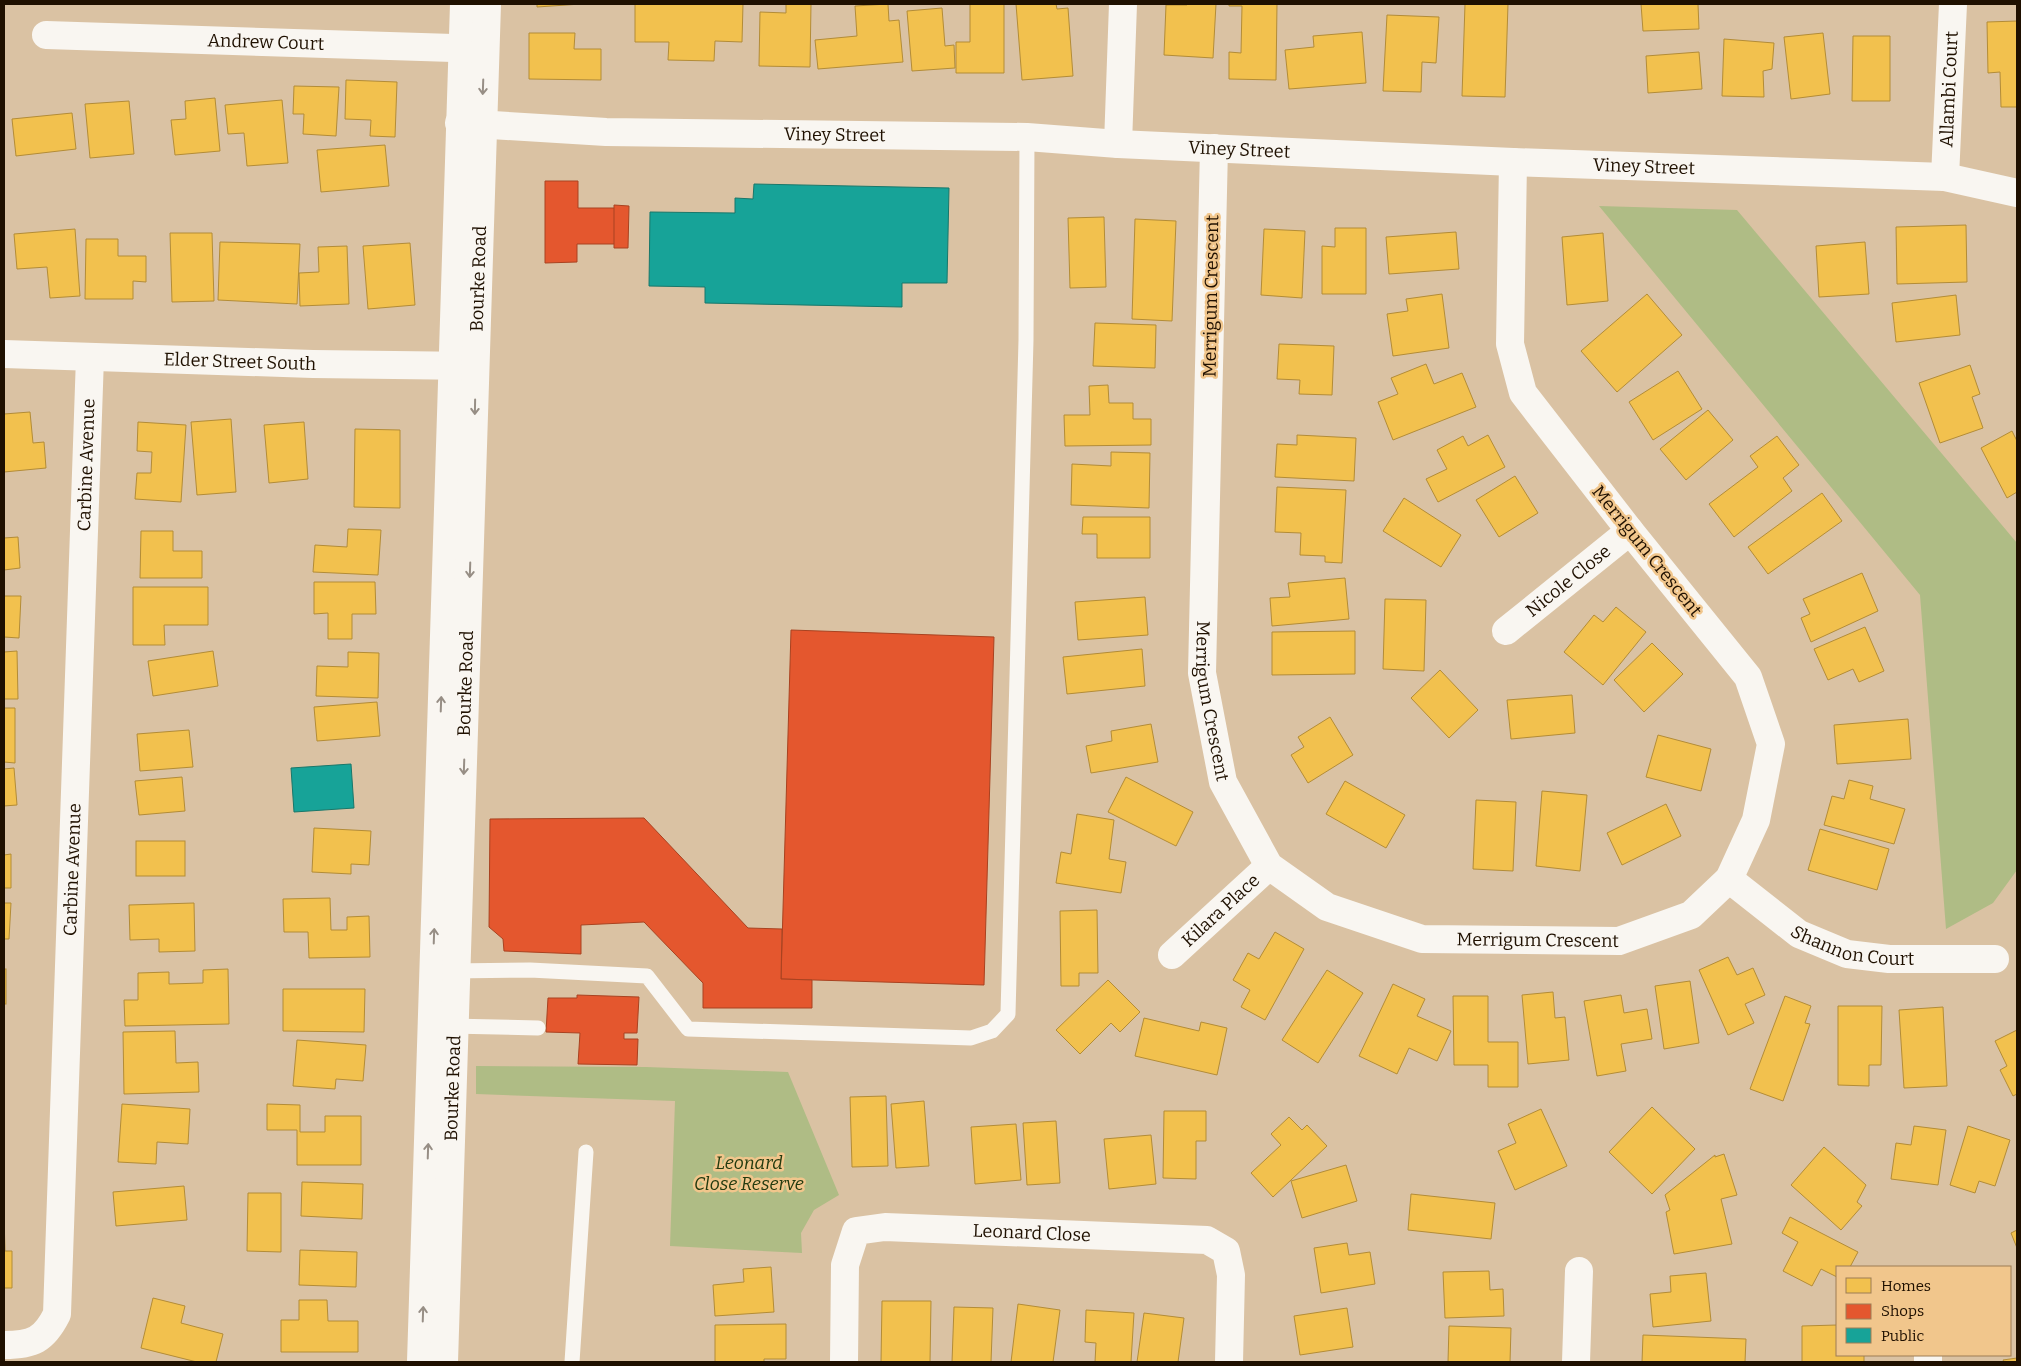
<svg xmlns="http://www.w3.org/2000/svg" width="2021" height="1366" font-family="Bitter,serif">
	<rect width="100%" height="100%" fill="#dac2a3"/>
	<!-- green -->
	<g fill="#afbc85">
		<path d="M1599 206 1737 210 2017 543V870L1993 903 1946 929 1920 595Z"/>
		<path d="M476 1066 646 1067 788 1072 839 1195 814 1210 801 1233 802 1253 670 1246 675 1101 476 1094Z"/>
	</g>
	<!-- homes -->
	<g fill="#f2c14e" stroke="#b38c37">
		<path d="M537 4H581L537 7Z"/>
		<path d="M635 4H743L742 42 715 41 714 61 668 60 669 42H635Z"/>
		<path d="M786 4H811L810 67 759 66 760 12 786 13Z"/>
		<path d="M888 4 889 21 899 20 903 62 818 69 815 40 857 36 855 6Z"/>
		<path d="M970 4H1004V73H956V42H970Z"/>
		<path d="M1016 4H1056L1057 9 1068 8 1073 76 1022 80Z"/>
		<path d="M1187 4H1216L1213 58 1164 55 1166 5H1187Z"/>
		<path d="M1229 4H1277L1276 80 1229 79V52L1241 53 1242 6H1229Z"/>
		<path d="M1465 4H1508L1505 97 1462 96Z"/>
		<path d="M1641 4H1698L1699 29 1643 31Z"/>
		<path d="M942 8 945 46 954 45 955 68 912 71 907 11Z"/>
		<path d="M1387 15 1439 17 1436 63 1422 62 1421 92 1383 91Z"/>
		<path d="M2017 21V107H2001L2000 72 1988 73 1987 22Z"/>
		<path d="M1362 32 1366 83 1289 89 1285 50 1314 47 1313 36Z"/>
		<path d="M529 33H575L574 49H601V80L529 79Z"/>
		<path d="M1823 33 1830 94 1791 99 1784 37Z"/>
		<path d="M1853 36H1890V101H1852Z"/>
		<path d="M1724 39 1774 43 1772 69 1763 71 1764 97 1722 96Z"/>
		<path d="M1699 52 1702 89 1648 93 1646 56Z"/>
		<path d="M346 80 397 82 395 137 370 136 371 120 345 119Z"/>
		<path d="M294 86 339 87 336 136 303 134 304 114H293Z"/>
		<path d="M215 98 220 151 175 155 171 120 186 119 185 101Z"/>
		<path d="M282 100 288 163 247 166 244 133 228 134 225 105Z"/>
		<path d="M129 101 134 154 90 158 85 104Z"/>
		<path d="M72 113 76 149 16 156 12 119Z"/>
		<path d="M385 145 389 186 321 192 317 150Z"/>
		<path d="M1104 217 1106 287 1070 288 1068 218Z"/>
		<path d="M1135 219 1176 221 1172 321 1132 319Z"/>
		<path d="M1966 225 1967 282 1897 284 1896 227Z"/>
		<path d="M1335 228H1366V294H1322V246L1335 247Z"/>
		<path d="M75 229 80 296 50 298 47 267 17 269 14 234Z"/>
		<path d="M1264 229 1305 231 1302 298 1261 295Z"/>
		<path d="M1456 232 1459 269 1389 274 1386 237Z"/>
		<path d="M170 233H212L214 301 172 302Z"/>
		<path d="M1603 233 1608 301 1567 305 1562 237Z"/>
		<path d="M86 239H118V256H146V282L133 281V299H85Z"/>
		<path d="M220 242 300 244 297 304 218 300Z"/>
		<path d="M1865 242 1869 294 1819 297 1816 246Z"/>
		<path d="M410 243 415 305 368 309 363 246Z"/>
		<path d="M347 246 349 304 300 306 299 273 319 272 318 247Z"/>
		<path d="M1442 294 1449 348 1393 356 1387 314 1408 311 1406 299Z"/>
		<path d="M1647 294 1682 335 1617 392 1581 351Z"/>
		<path d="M1956 295 1960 335 1896 342 1892 303Z"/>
		<path d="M1095 323 1156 325 1155 368 1093 366Z"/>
		<path d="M1279 344 1334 346 1332 395 1299 394 1300 380 1277 379Z"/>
		<path d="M1426 364 1434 384 1462 373 1476 407 1393 440 1378 402 1398 394 1391 378Z"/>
		<path d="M1970 365 1980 394 1972 397 1983 428 1940 443 1919 383Z"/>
		<path d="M1678 371 1702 409 1653 440 1629 402Z"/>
		<path d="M1108 385 1109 403H1133V419H1151V445L1065 446 1064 415H1090L1089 386Z"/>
		<path d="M1708 410 1733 440 1686 480 1660 449Z"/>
		<path d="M30 412 33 443 44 442 46 468 4 472V414Z"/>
		<path d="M231 419 236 492 197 495 191 422Z"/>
		<path d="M138 422 186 425 181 502 135 499 137 473H151L152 452 137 451Z"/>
		<path d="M304 422 308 479 269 483 264 425Z"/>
		<path d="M355 429 400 430V508L354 507Z"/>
		<path d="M2012 431 2017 441V492L2007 498 1981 448Z"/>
		<path d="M1297 435 1356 438 1354 481 1275 477 1277 444 1297 445Z"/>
		<path d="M1488 435 1505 467 1438 502 1426 479 1447 469 1437 450 1463 436 1468 446Z"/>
		<path d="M1777 436 1799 465 1783 478 1792 491 1734 537 1709 504 1758 467 1750 456Z"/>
		<path d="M1111 452 1150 453 1149 508 1071 505 1072 464 1111 466Z"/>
		<path d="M1515 476 1538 513 1499 537 1476 500Z"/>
		<path d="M1277 487 1346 490 1342 563 1325 562V556L1300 555 1301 533 1275 532Z"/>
		<path d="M1822 493 1842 521 1768 574 1748 547Z"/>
		<path d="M1404 498 1461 535 1441 567 1383 531Z"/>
		<path d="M1083 517H1150V558H1097V534H1082Z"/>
		<path d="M348 529 381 530 378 575 313 572 315 545 347 547Z"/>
		<path d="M141 531H173V551H202V578H140Z"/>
		<path d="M18 537 20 568 4 570V538Z"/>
		<path d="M1862 573 1878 611 1811 642 1801 618 1810 614 1803 599Z"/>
		<path d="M1345 578 1349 619 1272 626 1270 598 1290 597 1288 583Z"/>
		<path d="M314 582H375L376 614H352V639H328V613L314 614Z"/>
		<path d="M133 587H208V625H164L165 645H133Z"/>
		<path d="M4 596H21L19 638 4 637Z"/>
		<path d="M1145 597 1148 635 1078 640 1075 602Z"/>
		<path d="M1385 599 1426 600 1424 671 1383 669Z"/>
		<path d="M1616 607 1646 632 1603 685 1564 652 1594 615 1603 622Z"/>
		<path d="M1865 627 1884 671 1859 682 1853 669 1828 680 1814 649Z"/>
		<path d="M1355 631V674L1272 675V632Z"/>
		<path d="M1652 643 1683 674 1644 712 1614 680Z"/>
		<path d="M1142 649 1145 686 1067 694 1063 657Z"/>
		<path d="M17 651 18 699H4V652Z"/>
		<path d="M213 651 218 686 153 696 148 661Z"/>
		<path d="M348 652 379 653 378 698 316 696 317 666 348 667Z"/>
		<path d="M1440 670 1478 710 1449 738 1411 698Z"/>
		<path d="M1572 695 1575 733 1511 739 1507 700Z"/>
		<path d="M377 702 380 736 317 741 314 707Z"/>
		<path d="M4 708H15V763L4 762Z"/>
		<path d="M1330 717 1353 755 1308 783 1291 755 1304 747 1298 737Z"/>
		<path d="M1908 719 1911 759 1837 764 1834 725Z"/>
		<path d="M1151 724 1158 762 1091 773 1086 746 1112 741 1111 731Z"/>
		<path d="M189 730 193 767 140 771 137 734Z"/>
		<path d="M1658 735 1711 749 1701 791 1646 777Z"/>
		<path d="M14 768 17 805 4 806V769Z"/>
		<path d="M182 777 185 811 139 815 135 781Z"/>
		<path d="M1126 777 1193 812 1176 846 1108 812Z"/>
		<path d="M1849 780 1873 786 1870 799 1905 809 1894 844 1824 825 1832 796 1844 799Z"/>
		<path d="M1345 781 1405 815 1386 848 1326 814Z"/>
		<path d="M1542 791 1587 795 1580 871 1536 866Z"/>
		<path d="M1476 800 1516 802 1513 871 1473 869Z"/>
		<path d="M1666 804 1681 836 1622 865 1607 833Z"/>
		<path d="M1077 814 1114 820 1109 859 1126 862 1121 893 1056 883 1061 852 1071 854Z"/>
		<path d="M314 828 371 831 369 865 351 864V874L312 872Z"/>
		<path d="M1820 829 1889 849 1877 890 1808 870Z"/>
		<rect x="136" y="841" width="49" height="35"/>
		<path d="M11 854V888H4V855Z"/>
		<path d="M330 898 331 930H347V917L369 916 370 957 309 958 308 932H284L283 899Z"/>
		<path d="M4 903H11L9 939H4Z"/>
		<path d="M194 903 195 951 159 952V939L130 940 129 905Z"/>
		<path d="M1097 910 1098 973H1079V986H1061L1060 911Z"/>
		<path d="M1275 932 1304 949 1265 1020 1241 1007 1250 990 1233 980 1248 953 1259 959Z"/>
		<path d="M1728 957 1737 975 1753 968 1765 995 1745 1004 1754 1023 1728 1035 1699 970Z"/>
		<rect x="4" y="969" width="2" height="35"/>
		<path d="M228 969 229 1024 125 1026 124 1000H138V973L169 972V984L203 983V970Z"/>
		<path d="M1327 970 1363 993 1318 1063 1282 1040Z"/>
		<path d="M1108 980 1140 1012 1120 1032 1111 1023 1080 1054 1056 1030Z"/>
		<path d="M1690 981 1699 1043 1664 1049 1655 986Z"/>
		<path d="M1393 984 1425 999 1417 1016 1451 1031 1437 1061 1409 1048 1397 1074 1359 1056Z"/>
		<path d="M283 989H365L364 1032 283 1031Z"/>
		<path d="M1553 992 1555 1018 1565 1017 1569 1060 1528 1064 1522 995Z"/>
		<path d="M1621 995 1624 1013 1647 1009 1652 1039 1621 1044 1626 1071 1597 1076 1584 1001Z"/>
		<path d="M1453 996H1488V1042H1518V1087H1488V1065H1454Z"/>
		<path d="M1785 996 1811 1006 1805 1023 1810 1024 1783 1101 1750 1089Z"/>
		<path d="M1838 1006H1882L1881 1065H1869V1086L1838 1085Z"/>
		<path d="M1943 1007 1947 1086 1904 1088 1899 1010Z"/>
		<path d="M1144 1018 1199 1031 1201 1022 1227 1028 1217 1075 1135 1056Z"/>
		<path d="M2017 1030V1094L2013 1096 2000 1070 2007 1066 1995 1041Z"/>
		<path d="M175 1031 176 1063 198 1062 199 1092 124 1094 123 1032Z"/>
		<path d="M297 1040 366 1045 363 1081 336 1079 335 1089 293 1086Z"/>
		<path d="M886 1096 888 1166 852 1167 850 1097Z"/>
		<path d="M924 1101 929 1166 896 1168 891 1104Z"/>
		<path d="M122 1104 190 1109 188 1144 157 1142 156 1164 118 1162Z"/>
		<path d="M267 1104 300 1105V1132H325V1116H361V1165H297V1130H267Z"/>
		<path d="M1652 1107 1695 1149 1652 1194 1609 1152Z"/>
		<path d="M1541 1109 1567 1166 1515 1190 1498 1151 1516 1143 1508 1124Z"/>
		<path d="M1164 1111H1206V1141H1196V1179L1163 1178Z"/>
		<path d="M1289 1117 1302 1130 1307 1125 1327 1146 1273 1197 1251 1173 1281 1145 1271 1134Z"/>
		<path d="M1056 1121 1060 1183 1027 1185 1023 1123Z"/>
		<path d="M1016 1124 1021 1180 975 1184 971 1127Z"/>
		<path d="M1914 1126 1946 1130 1938 1185 1891 1179 1896 1143 1911 1145Z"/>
		<path d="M1968 1126 2010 1140 1995 1186 1979 1181 1975 1193 1950 1185Z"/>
		<path d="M1151 1135 1156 1184 1109 1189 1104 1139Z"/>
		<path d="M1824 1147 1866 1185 1857 1202 1862 1206 1841 1230 1791 1185Z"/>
		<path d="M1724 1154 1737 1195 1721 1199 1732 1244 1674 1254 1666 1212 1670 1210 1665 1195 1715 1155V1157Z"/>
		<path d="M1346 1165 1357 1201 1302 1218 1291 1181Z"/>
		<path d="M302 1182 363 1184 362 1219 301 1216Z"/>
		<path d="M184 1186 187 1220 116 1226 113 1192Z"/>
		<path d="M248 1193H281V1252L247 1251Z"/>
		<path d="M1411 1194 1495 1203 1491 1239 1408 1230Z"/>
		<path d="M4 1217 5 1251H12V1288H4Z"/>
		<path d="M1790 1217 1858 1252 1850 1267H1837V1277L1821 1269 1812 1286 1783 1271 1798 1242 1782 1233Z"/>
		<path d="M2017 1230V1248L2011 1233Z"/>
		<path d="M1347 1243 1349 1255 1370 1252 1375 1284 1321 1293 1314 1248Z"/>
		<path d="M300 1250 357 1252 356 1287 299 1285Z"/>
		<path d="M771 1267 774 1312 715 1316 713 1285 744 1282 743 1269Z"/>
		<path d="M1489 1271 1490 1290 1503 1289 1504 1316 1445 1318 1443 1272Z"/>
		<path d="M1706 1273 1711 1321 1653 1327 1650 1294 1671 1292 1670 1276Z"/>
		<path d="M153 1298 185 1306 181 1323 223 1334 216 1362H197L141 1348Z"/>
		<path d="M299 1300H327L328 1321H358V1352H281V1320H299Z"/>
		<path d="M882 1301H931L930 1362H881Z"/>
		<path d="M1018 1304 1060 1310 1053 1362H1011Z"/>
		<path d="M954 1307 993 1308 991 1362H952Z"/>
		<path d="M1347 1308 1353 1347 1300 1355 1294 1316Z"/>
		<path d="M1086 1310 1134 1313 1131 1362H1095L1096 1343 1085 1342Z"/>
		<path d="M1144 1313 1184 1318 1178 1362H1137Z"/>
		<path d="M786 1324V1359H764V1362H715V1325Z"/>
		<path d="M1837 1325V1355H1864V1362H1802V1326Z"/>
		<path d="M1449 1326 1511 1328 1510 1362H1448Z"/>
		<path d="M1643 1335 1746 1339 1745 1362H1642Z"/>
		<path d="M2017 1358V1362H2004L2003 1360Z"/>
	</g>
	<!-- shops -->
	<g fill="#e4572e" stroke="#a94220">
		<path d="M545 181H578V208H617V244H577V262L545 263Z"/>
		<path d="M614 205 629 206 628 248H614Z"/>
		<path d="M791 630 994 637 984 985 781 979Z"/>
		<path d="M644 818 748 928 782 929 781 979 812 980V1008H703V983L644 922 581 925V954L504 951 503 939 489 927 490 819Z"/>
		<path d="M577 995 639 997 637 1033H624V1039H638L637 1065 578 1064 580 1033 546 1032 548 998H577Z"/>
	</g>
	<!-- public -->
	<g fill="#17a398" stroke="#19776a">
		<path d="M754 184 949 188 947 283H902V307L705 303V287L649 286 650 212 735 213V198L753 199Z"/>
		<path d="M351 764 354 808 294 812 291 768Z"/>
	</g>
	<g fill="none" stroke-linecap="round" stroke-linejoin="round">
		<!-- service -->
		<g stroke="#f9f6f1" stroke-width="15">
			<path d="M450 971 530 970 647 976 688 1029 971 1038 992 1031 1008 1014 1026 340 1027 137"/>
			<path d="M449 1026 538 1028"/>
			<path d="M572 1362 586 1152"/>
		</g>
		<!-- minor -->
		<g stroke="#f9f6f1" stroke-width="28">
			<path id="s1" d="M46 35 485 49"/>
			<path id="s2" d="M459 123 606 132 1027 137 1118 144 1513 162 1945 177 2017 193"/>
			<path d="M1118 144 1123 4"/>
			<path id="s3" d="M1214 148 1202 673 1223 782 1269 866 1327 907 1422 939 1619 941 1691 915 1729 879 1756 820 1771 744 1748 677 1630 531 1523 393 1510 344 1513 162"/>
			<path id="s4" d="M1945 177 1953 4"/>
			<path id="s5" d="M4 354 313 364 475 366"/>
			<path id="s6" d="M1506 631 1630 531"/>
			<path id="s7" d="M1729 879 1799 934 1847 954 1889 959H1995"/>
			<path id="s8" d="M1172 955 1269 866"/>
			<path id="s9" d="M4 1345C33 1345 44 1340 57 1314L90 357"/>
			<path id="s10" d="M844 1362 845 1265 856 1231 885 1227 1207 1240 1226 1251 1231 1275 1229 1362"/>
			<path d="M1576 1362 1579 1271"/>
			<path d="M1928 1362V1355"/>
		</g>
		<!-- secondary -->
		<g stroke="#f9f6f1" stroke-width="28">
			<path d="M421 1362 464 4"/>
			<path id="s11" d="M444 1362 487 4"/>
		</g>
	</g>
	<!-- one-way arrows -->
	<defs><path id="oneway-shaft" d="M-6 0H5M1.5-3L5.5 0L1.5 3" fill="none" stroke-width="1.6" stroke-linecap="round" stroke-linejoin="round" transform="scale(1.25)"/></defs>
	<g stroke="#978e85">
		<use href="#oneway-shaft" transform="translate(483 87) rotate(92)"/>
		<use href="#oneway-shaft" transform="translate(475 407) rotate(91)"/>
		<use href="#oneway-shaft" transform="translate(470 570) rotate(92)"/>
		<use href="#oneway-shaft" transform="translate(441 704) rotate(-88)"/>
		<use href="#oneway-shaft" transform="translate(464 767) rotate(92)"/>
		<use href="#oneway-shaft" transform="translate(434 936) rotate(-88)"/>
		<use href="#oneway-shaft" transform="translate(428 1151) rotate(-88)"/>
		<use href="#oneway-shaft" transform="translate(423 1314) rotate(-88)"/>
	</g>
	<g text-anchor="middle" stroke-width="5" stroke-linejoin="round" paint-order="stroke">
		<!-- street labels -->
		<g font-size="18" fill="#1f1000" stroke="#f1c68c">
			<text dy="6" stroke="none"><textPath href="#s1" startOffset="220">Andrew Court</textPath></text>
			<text dy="6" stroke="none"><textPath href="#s4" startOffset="88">Allambi Court</textPath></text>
			<text dy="6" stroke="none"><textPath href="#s2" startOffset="376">Viney Street</textPath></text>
			<text dy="6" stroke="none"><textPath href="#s2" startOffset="781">Viney Street</textPath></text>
			<text dy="6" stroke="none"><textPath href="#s2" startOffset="1186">Viney Street</textPath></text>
			<text dy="6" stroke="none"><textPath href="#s11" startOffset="1084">Bourke Road</textPath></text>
			<text transform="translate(1211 296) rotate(-89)" y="6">Merrigum Crescent</text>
			<text dy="6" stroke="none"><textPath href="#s5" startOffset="236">Elder Street South</textPath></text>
			<text dy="6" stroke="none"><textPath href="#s9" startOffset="916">Carbine Avenue</textPath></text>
			<text transform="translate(1647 551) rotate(51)" y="6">Merrigum Crescent</text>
			<text dy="6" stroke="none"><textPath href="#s6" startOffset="80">Nicole Close</textPath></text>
			<text dy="6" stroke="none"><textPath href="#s11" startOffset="679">Bourke Road</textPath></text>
			<text dy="6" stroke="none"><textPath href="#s3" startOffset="554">Merrigum Crescent</textPath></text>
			<text dy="6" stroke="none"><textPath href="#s9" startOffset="511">Carbine Avenue</textPath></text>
			<text dy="6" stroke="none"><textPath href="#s8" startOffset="66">Kilara Place</textPath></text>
			<text dy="6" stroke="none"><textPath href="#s3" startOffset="1019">Merrigum Crescent</textPath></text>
			<text dy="6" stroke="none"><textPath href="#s7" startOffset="145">Shannon Court</textPath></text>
			<text dy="6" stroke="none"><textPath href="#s11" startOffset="274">Bourke Road</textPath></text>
			<text dy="6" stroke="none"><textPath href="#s10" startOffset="309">Leonard Close</textPath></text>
		</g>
		<!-- park labels -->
		<g font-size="18" font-style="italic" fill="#223a0f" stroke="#f1c68c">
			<text x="749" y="1169">Leonard<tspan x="749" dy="21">Close Reserve</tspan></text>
		</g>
	</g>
	<!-- border -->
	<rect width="2021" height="1366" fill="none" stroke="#1f1000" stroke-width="10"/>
	<!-- legend -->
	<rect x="1836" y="1266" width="175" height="90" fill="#f1c68c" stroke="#9d7d54"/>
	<rect x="1846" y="1278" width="25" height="15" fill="#f2c14e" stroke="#9d7d54"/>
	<text x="1881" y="1291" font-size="15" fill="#1f1000">Homes</text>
	<rect x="1846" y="1304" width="25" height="15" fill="#e4572e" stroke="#9d7d54"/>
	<text x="1881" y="1316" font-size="15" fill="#1f1000">Shops</text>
	<rect x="1846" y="1328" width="25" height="15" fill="#17a398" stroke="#9d7d54"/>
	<text x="1881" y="1341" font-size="15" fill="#1f1000">Public</text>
</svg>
